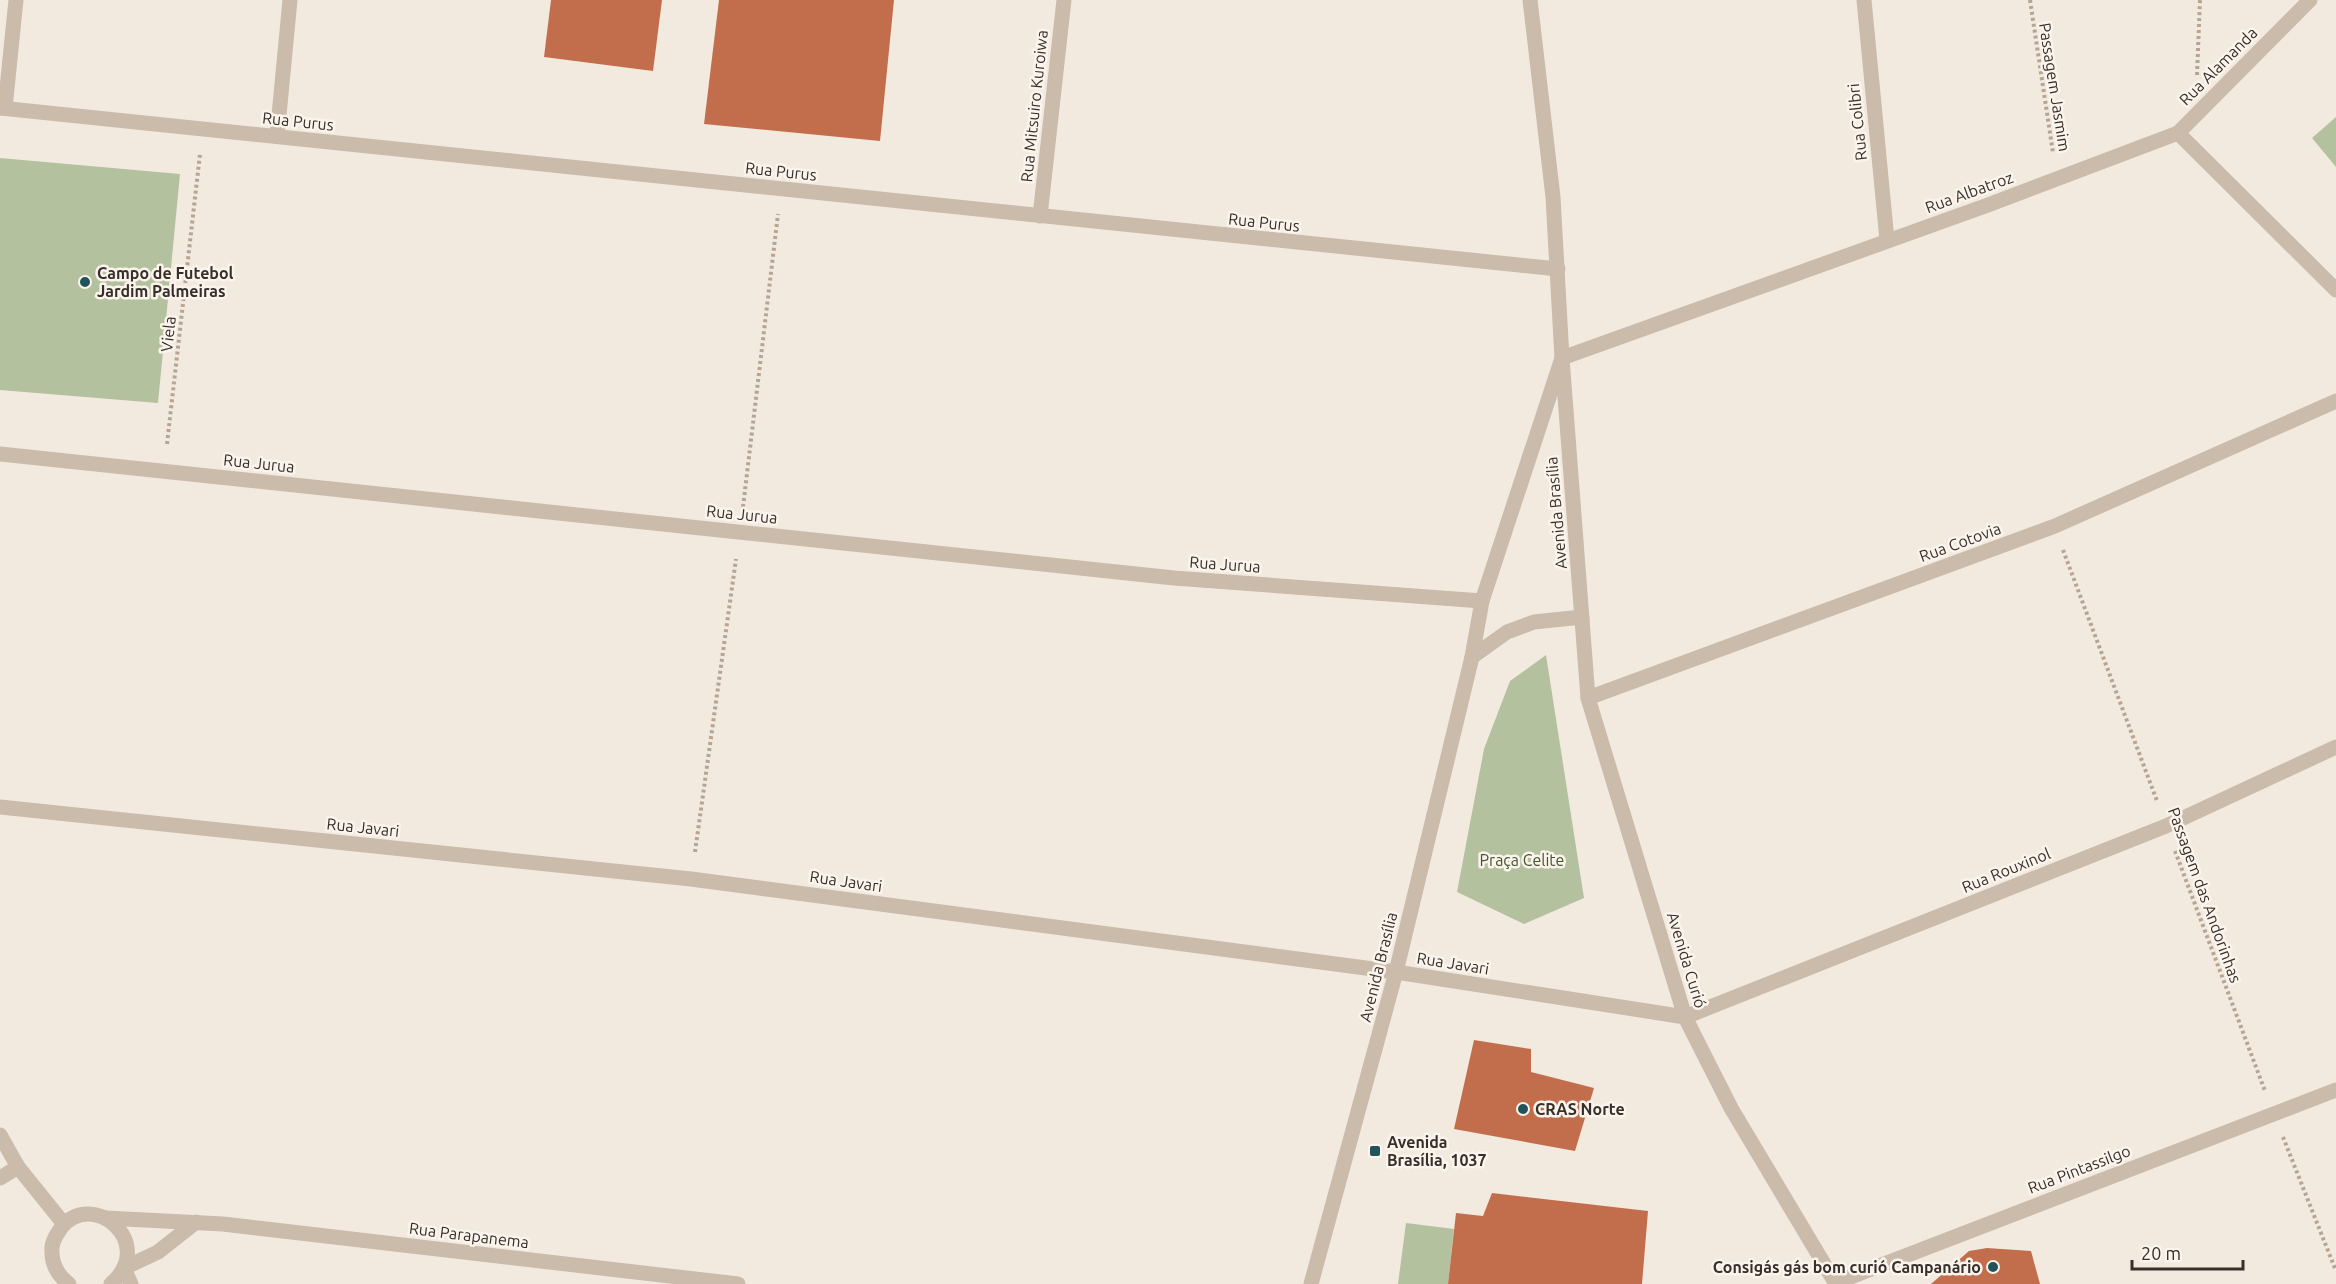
<svg xmlns="http://www.w3.org/2000/svg" width="2336" height="1284" font-family="Ubuntu,sans-serif">
	<rect width="100%" height="100%" fill="#f2eadf"/>
	<!-- green -->
	<g fill="#b4c19f">
		<path d="M2336 117V167L2312 138Z"/>
		<path d="M0 158 180 174 158 403 0 390Z"/>
		<path d="M1546 655 1584 898 1524 924 1457 892 1484 749 1510 681Z"/>
		<path d="M1406 1223 1454 1229 1448 1284H1398Z"/>
	</g>
	<!-- building -->
	<g fill="#c26e4d">
		<path d="M551 0H662L653 71 544 57Z"/>
		<path d="M719 0H894L880 141 704 124Z"/>
		<path d="M1474 1040 1531 1049V1072L1594 1088 1575 1151 1454 1129Z"/>
		<path d="M1492 1193 1648 1211 1642 1284H1448L1456 1213 1483 1216Z"/>
		<path d="M1987 1248 2031 1251 2040 1284H1931L1969 1251Z"/>
	</g>
	<g fill="none" stroke-linecap="round" stroke-linejoin="round">
		<!-- path -->
		<g stroke="#b6a595" stroke-width="4" stroke-dasharray="3 3" stroke-linecap="butt">
			<path d="M2030 0 2053 153"/>
			<path d="M2197 75 2200 0"/>
			<path d="M167 444 200 154"/>
			<path d="M743 507 778 214"/>
			<path d="M2063 550 2157 801"/>
			<path d="M2175 851 2265 1091"/>
			<path d="M695 852 736 559"/>
			<path d="M2283 1137 2336 1271"/>
		</g>
		<!-- minor -->
		<g stroke="#cabbab" stroke-width="15">
			<path d="M1864 0 1887 240"/>
			<path d="M0 108 1558 269"/>
			<path d="M5 108 16 0"/>
			<path d="M2178 133 2310 0"/>
			<path d="M277 136 290 0"/>
			<path d="M1040 216 1064 0"/>
			<path d="M0 454 1174 578 1482 601"/>
			<path d="M1472 657 1507 632 1534 622 1582 617"/>
			<path d="M1588 698 2055 526 2336 401"/>
			<path d="M0 807 691 879 1396 972 1685 1017 2166 826 2336 747"/>
			<path d="M0 1135 18 1167 64 1224"/>
			<path d="M0 1178 18 1167"/>
			<path d="M106 1218 223 1224 738 1284"/>
			<path d="M1835 1283 2336 1090"/>
			<path d="M69 1284C57 1275 51 1263 52 1248 52 1241 57 1234 61 1228 92 1188 158 1243 111 1284"/>
			<path d="M131 1284 124 1268 158 1252 196 1222"/>
			<path d="M1311 1284 1396 972 1472 657 1482 601 1562 358 1988 205 2178 133 2336 290"/>
		</g>
		<!-- tertiary -->
		<path stroke="#cabbab" stroke-width="15" d="M1530 0 1553 197 1562 358 1588 698 1685 1017 1731 1108 1836 1284"/>
	</g>
	<!-- markers -->
	<g fill="#215359" stroke="#faf4ec" stroke-width="2">
		<circle cx="85" cy="282" r="6"/>
		<circle cx="1523" cy="1109" r="6"/>
		<rect x="1369" y="1145" width="12" height="12" rx="3"/>
		<circle cx="1993" cy="1267" r="6"/>
	</g>
	<g text-anchor="middle" stroke-width="5" stroke-linejoin="round" paint-order="stroke">
		<!-- street labels -->
		<g font-size="16" fill="#382f2a" stroke="#faf4ec">
			<text transform="translate(2218 66) rotate(-45)" y="6">Rua Alamanda</text>
			<text transform="translate(2055 87) rotate(81)" y="6">Passagem Jasmim</text>
			<text transform="translate(1034 106) rotate(-84)" y="6">Rua Mitsuiro Kuroiwa</text>
			<text transform="translate(298 121) rotate(6)" y="6">Rua Purus</text>
			<text transform="translate(1857 122) rotate(-96)" y="6">Rua Colibri</text>
			<text transform="translate(781 171) rotate(6)" y="6">Rua Purus</text>
			<text transform="translate(1969 192) rotate(-20)" y="6">Rua Albatroz</text>
			<text transform="translate(1264 222) rotate(6)" y="6">Rua Purus</text>
			<text transform="translate(168 334) rotate(-84)" y="6">Viela</text>
			<text transform="translate(259 463) rotate(6)" y="6">Rua Jurua</text>
			<text transform="translate(1556 513) rotate(-95)" y="6">Avenida Brasília</text>
			<text transform="translate(742 514) rotate(6)" y="6">Rua Jurua</text>
			<text transform="translate(1960 542) rotate(-20)" y="6">Rua Cotovia</text>
			<text transform="translate(1225 564) rotate(4)" y="6">Rua Jurua</text>
			<text transform="translate(363 827) rotate(6)" y="6">Rua Javari</text>
			<text transform="translate(2006 870) rotate(-22)" y="6">Rua Rouxinol</text>
			<text transform="translate(846 881) rotate(8)" y="6">Rua Javari</text>
			<text transform="translate(2205 895) rotate(70)" y="6">Passagem das Andorinhas</text>
			<text transform="translate(1687 960) rotate(73)" y="6">Avenida Curió</text>
			<text transform="translate(1453 963) rotate(9)" y="6">Rua Javari</text>
			<text transform="translate(1378 967) rotate(-76)" y="6">Avenida Brasília</text>
			<text transform="translate(2079 1169) rotate(-21)" y="6">Rua Pintassilgo</text>
			<text transform="translate(469 1235) rotate(7)" y="6">Rua Parapanema</text>
		</g>
		<!-- poi labels -->
		<g font-size="16" font-weight="bold" fill="#382f2a" stroke="#faf4ec" text-anchor="start">
			<text x="97" y="279">Campo de Futebol<tspan x="97" dy="18">Jardim Palmeiras</tspan></text>
			<text x="1535" y="1115">CRAS Norte</text>
			<text x="1387" y="1148">Avenida<tspan x="1387" dy="18">Brasília, 1037</tspan></text>
			<text x="1981" y="1273" text-anchor="end">Consigás gás bom curió Campanário</text>
		</g>
		<!-- park labels -->
		<g font-size="16" fill="#46562e" stroke="#faf4ec">
			<text x="1522" y="866">Praça Celite</text>
		</g>
	</g>
	<!-- scale -->
	<path d="M2132 1260v9h111v-9" fill="none" stroke="#382f2a" stroke-width="3"/>
	<text x="2141" y="1260" font-size="18" fill="#382f2a" stroke="#faf4ec" stroke-width="4.5" paint-order="stroke">20 m</text>
</svg>
